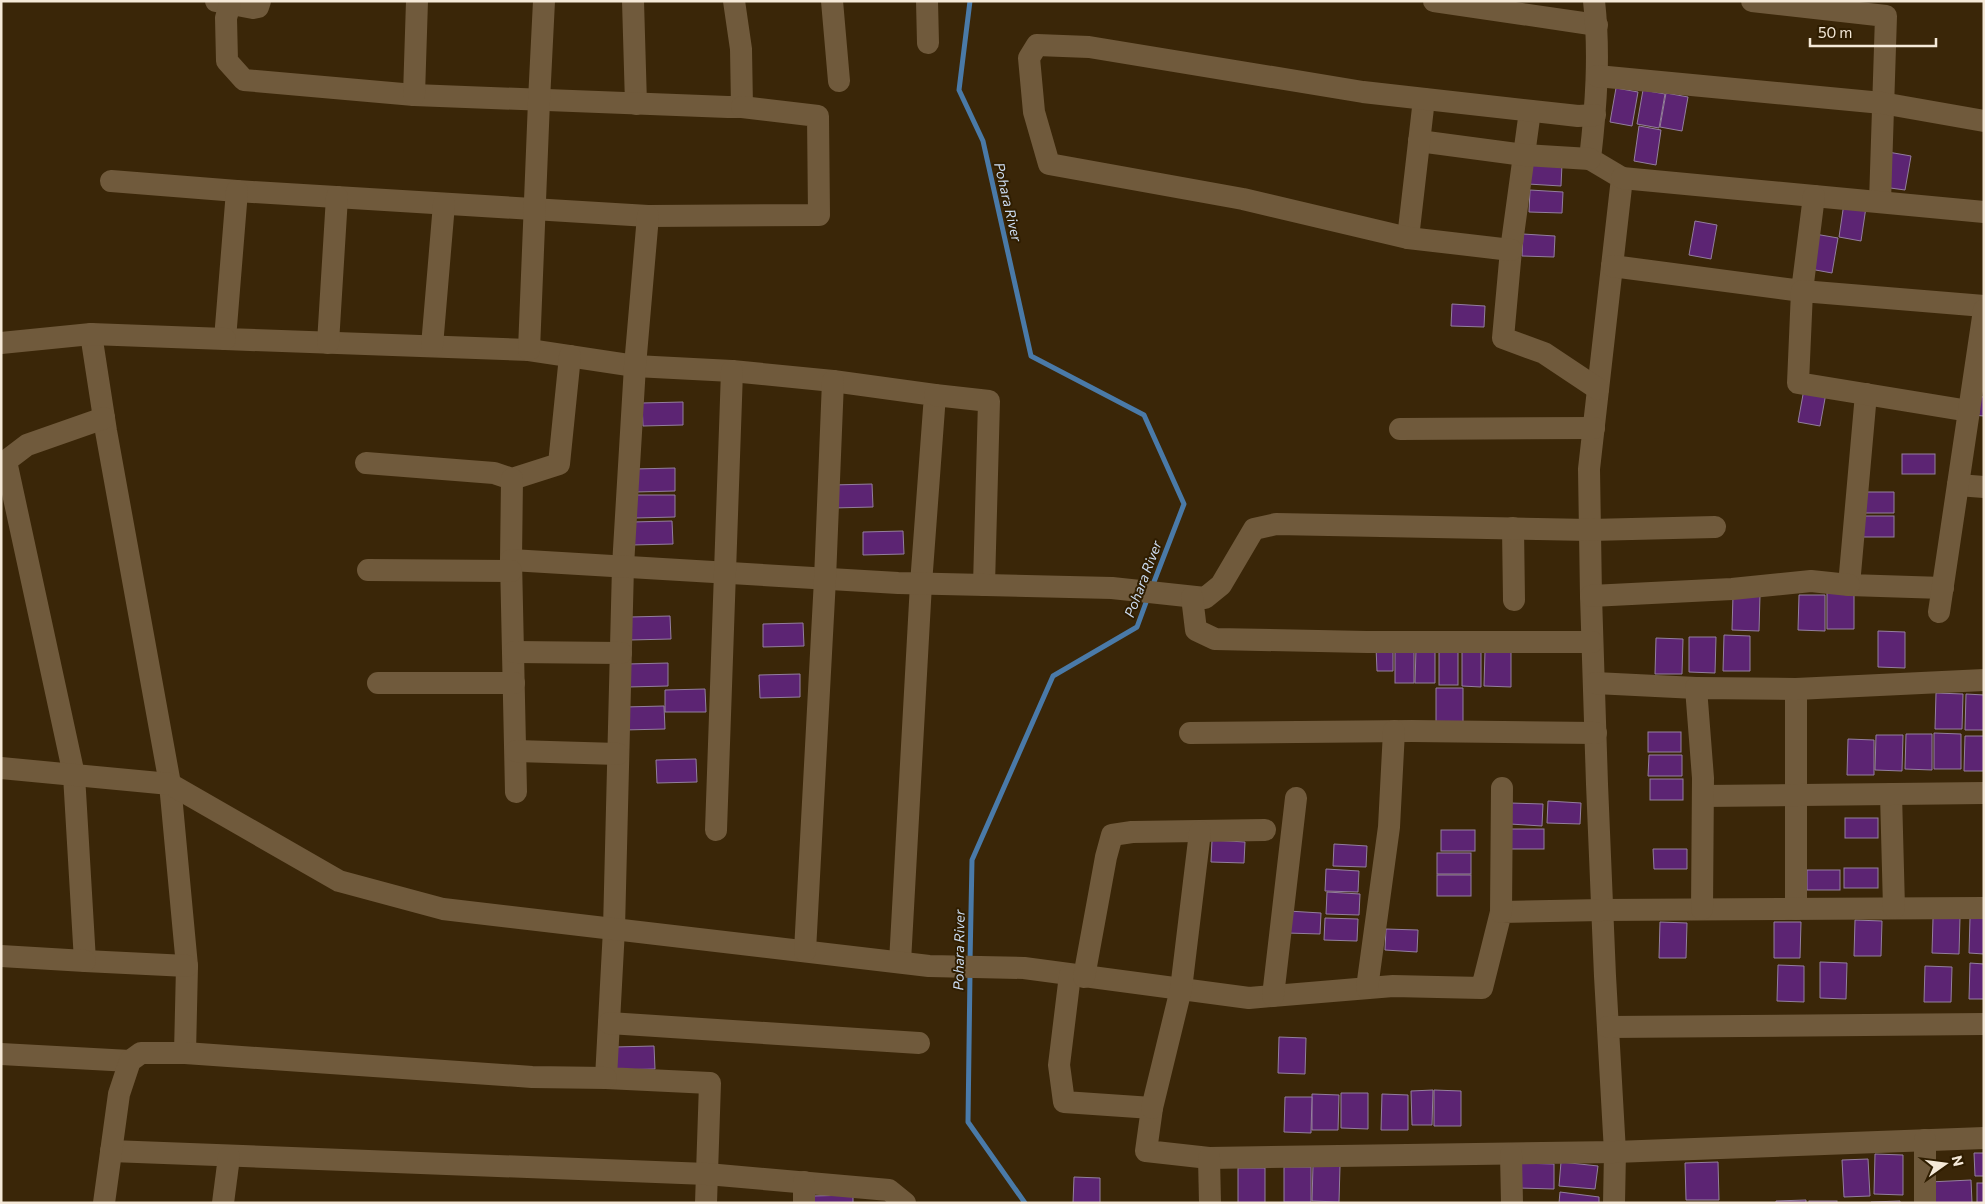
<svg xmlns="http://www.w3.org/2000/svg" width="1985" height="1204" font-family="Commissioner,sans-serif">
	<rect width="100%" height="100%" fill="#3a2608"/>
	<g fill="none" stroke-linecap="round" stroke-linejoin="round">
		<!-- stream -->
		<g stroke="#4a7aa8" stroke-width="5">
			<path d="M970 1 959 90 983 141 1031 356 1144 415 1184 504 1152 587"/>
			<path d="M970 962 972 860 1053 676 1137 627 1148 597"/>
			<path d="M970 973 968 1122 1025 1203"/>
		</g>
	</g>
	<!-- building -->
	<g fill="#5c2473" stroke="#937e9d">
		<path d="M1616 88 1638 92 1632 126 1610 122Z"/>
		<path d="M1643 90 1665 94 1659 128 1637 124Z"/>
		<path d="M1666 93 1688 97 1682 131 1660 127Z"/>
		<path d="M1639 126 1661 130 1656 165 1634 161Z"/>
		<path d="M1888 152 1911 156 1905 190 1883 187Z"/>
		<path d="M1529 163 1562 164 1561 186 1528 184Z"/>
		<path d="M1530 190 1563 192 1562 213 1529 212Z"/>
		<path d="M1844 203 1866 207 1861 241 1839 237Z"/>
		<path d="M1695 221 1717 225 1711 259 1689 255Z"/>
		<path d="M1523 234 1555 236 1554 257 1522 256Z"/>
		<path d="M1815 234 1838 238 1832 273 1810 269Z"/>
		<path d="M1452 304 1485 306 1484 327 1451 326Z"/>
		<path d="M1804 389 1826 393 1820 426 1798 422Z"/>
		<path d="M1973 396 1984 397V416L1972 415Z"/>
		<path d="M683 402V425L643 426 642 403Z"/>
		<rect x="1902" y="454" width="33" height="20"/>
		<path d="M675 468V491L635 492 634 469Z"/>
		<path d="M872 484 873 507 833 508 832 485Z"/>
		<path d="M1860 492H1894V513H1861Z"/>
		<path d="M634 495H675V517L635 518Z"/>
		<rect x="1860" y="516" width="34" height="21"/>
		<path d="M672 521 673 544 632 545V522Z"/>
		<path d="M903 531 904 554 863 555V532Z"/>
		<path d="M1827 593 1854 594V629H1827Z"/>
		<path d="M1733 595H1760L1759 631 1732 630Z"/>
		<path d="M1799 595H1825V631L1798 630Z"/>
		<path d="M670 616 671 639 630 640V617Z"/>
		<path d="M803 623 804 646 763 647V624Z"/>
		<path d="M1878 631 1905 632V668L1878 667Z"/>
		<path d="M1724 635 1750 636V671H1723Z"/>
		<path d="M1689 637H1716L1715 673 1689 672Z"/>
		<path d="M1656 638 1683 639 1682 674H1655Z"/>
		<path d="M1376 647H1393V671H1377Z"/>
		<rect x="1395" y="648" width="19" height="35"/>
		<path d="M1416 649H1435V683H1415Z"/>
		<rect x="1439" y="651" width="19" height="34"/>
		<path d="M1485 651H1511V687L1484 686Z"/>
		<path d="M1462 652H1481V687L1462 686Z"/>
		<path d="M668 663V686L628 687 627 664Z"/>
		<path d="M800 674V697L760 698 759 675Z"/>
		<path d="M1436 688H1463V724L1436 723Z"/>
		<path d="M705 689 706 712H665V690Z"/>
		<path d="M1936 693 1963 694 1962 729H1935Z"/>
		<path d="M1966 694 1984 695V730H1965Z"/>
		<path d="M664 706 665 729 624 730V707Z"/>
		<rect x="1648" y="732" width="33" height="20"/>
		<path d="M1934 733 1961 734V769H1934Z"/>
		<path d="M1906 734H1932V770L1905 769Z"/>
		<path d="M1876 735H1903L1902 771 1875 770Z"/>
		<path d="M1965 736H1984V771H1964Z"/>
		<path d="M1848 739 1874 740V775H1847Z"/>
		<path d="M1649 755H1682V776H1648Z"/>
		<path d="M696 759 697 782 657 783 656 760Z"/>
		<rect x="1650" y="779" width="33" height="21"/>
		<path d="M1548 801 1581 803 1580 824 1547 823Z"/>
		<path d="M1510 803 1543 804 1542 826 1510 824Z"/>
		<rect x="1845" y="818" width="33" height="20"/>
		<rect x="1510" y="829" width="34" height="20"/>
		<rect x="1441" y="830" width="34" height="21"/>
		<path d="M1212 840 1245 842 1244 863 1211 862Z"/>
		<path d="M1334 844 1367 846 1366 867 1333 866Z"/>
		<path d="M1653 849H1687V869H1654Z"/>
		<rect x="1437" y="853" width="34" height="21"/>
		<rect x="1844" y="868" width="34" height="20"/>
		<path d="M1326 869 1359 871 1358 892 1325 891Z"/>
		<rect x="1807" y="870" width="33" height="20"/>
		<rect x="1437" y="875" width="34" height="21"/>
		<path d="M1327 892 1360 894 1359 915 1326 914Z"/>
		<path d="M1288 911 1321 913 1320 934 1287 933Z"/>
		<path d="M1325 918 1358 919 1357 941 1324 940Z"/>
		<path d="M1933 918H1960L1959 954 1932 953Z"/>
		<path d="M1970 918H1984V954L1969 953Z"/>
		<path d="M1855 920 1882 921 1881 956H1854Z"/>
		<path d="M1660 922 1687 923 1686 958H1659Z"/>
		<path d="M1774 922H1801L1800 958H1774Z"/>
		<path d="M1386 929 1418 930 1417 952 1385 950Z"/>
		<path d="M1820 962 1847 963 1846 999 1820 998Z"/>
		<path d="M1970 963 1984 964V999H1969Z"/>
		<path d="M1778 965 1804 966V1002L1777 1001Z"/>
		<path d="M1925 966 1952 967 1951 1002H1924Z"/>
		<path d="M1279 1037 1306 1038 1305 1074 1278 1073Z"/>
		<path d="M654 1046 655 1069 615 1070 614 1047Z"/>
		<path d="M1433 1090 1432 1125H1412L1411 1091Z"/>
		<path d="M1434 1090 1461 1091V1126H1434Z"/>
		<path d="M1341 1093H1368V1129L1341 1128Z"/>
		<path d="M1312 1094 1339 1095 1338 1130H1312Z"/>
		<path d="M1382 1094 1408 1095V1130H1381Z"/>
		<path d="M1285 1097H1312L1311 1133 1284 1132Z"/>
		<path d="M1974 1153H1984V1176H1975Z"/>
		<path d="M1875 1154 1903 1155V1195L1874 1194Z"/>
		<path d="M1868 1159 1870 1196 1844 1197 1842 1160Z"/>
		<path d="M1561 1162 1598 1166 1595 1189 1559 1186Z"/>
		<path d="M1718 1162 1719 1200H1686L1685 1163Z"/>
		<path d="M1518 1163 1554 1164V1189L1518 1188Z"/>
		<path d="M1313 1166H1340L1339 1202 1312 1201Z"/>
		<rect x="1284" y="1167" width="27" height="35"/>
		<rect x="1238" y="1168" width="27" height="35"/>
		<path d="M1074 1177 1100 1178V1203H1073Z"/>
		<path d="M1971 1180 1972 1203H1930L1929 1182Z"/>
		<rect x="1977" y="1183" width="7" height="20"/>
		<path d="M1560 1192 1599 1197V1203H1559Z"/>
		<path d="M853 1195V1203H813L812 1196Z"/>
		<path d="M1806 1200V1203H1776V1201Z"/>
		<rect x="1809" y="1201" width="28" height="2"/>
		<path d="M1900 1201V1203H1871V1202Z"/>
	</g>
	<g fill="none" stroke-linecap="round" stroke-linejoin="round">
		<!-- minor -->
		<g stroke="#705a3c" stroke-width="22">
			<path d="M216 1 253 8 258 7 260 1"/>
			<path d="M633 1 636 104"/>
			<path d="M832 1 839 81"/>
			<path d="M927 1 928 43"/>
			<path d="M1434 1 1597 25"/>
			<path d="M1594 1C1600 54 1596 107 1590 159L1622 178 1589 469 1591 596 1597 784 1605 976 1615 1152 1614 1203"/>
			<path d="M1752 1 1886 16 1880 202"/>
			<path d="M230 4 226 18 227 61 244 80 414 95 728 107H742L741 49 734 1"/>
			<path d="M1597 76 1882 103 1984 121"/>
			<path d="M414 95 417 1"/>
			<path d="M1530 111 1511 250 1503 338 1544 353 1598 389"/>
			<path d="M1419 141 1524 155 1590 159"/>
			<path d="M1622 178 1984 212"/>
			<path d="M111 181 237 191 648 216 819 215 818 116 742 107"/>
			<path d="M237 191 225 339 529 350 635 366 732 371 833 381 935 395 921 584 900 962"/>
			<path d="M648 216 635 366 623 566 614 929 606 1078 710 1083 706 1203"/>
			<path d="M1408 238 1424 99"/>
			<path d="M1511 250 1408 238 1243 199 1049 164 1034 112 1029 58 1037 45 1089 47 1363 92 1578 116 1595 115"/>
			<path d="M1612 266 1802 291 1814 196"/>
			<path d="M91 334 106 431 170 784 187 966 185 1053"/>
			<path d="M1 343 91 334 225 339"/>
			<path d="M328 343 337 197"/>
			<path d="M432 346 444 204"/>
			<path d="M529 350 539 101 544 1"/>
			<path d="M1866 394 1849 585 1943 588"/>
			<path d="M935 395 989 401 984 585"/>
			<path d="M1969 411 1798 383 1802 291 1984 306"/>
			<path d="M104 418 27 445 6 461 74 775 85 961 187 966"/>
			<path d="M1400 429 1594 428"/>
			<path d="M366 463 494 473 512 479 559 464 570 356"/>
			<path d="M512 479 511 560 516 792"/>
			<path d="M1958 485 1984 487"/>
			<path d="M1513 528 1514 600"/>
			<path d="M511 560 898 583 1112 588 1205 598 1221 585 1254 529 1276 524 1590 530 1715 527"/>
			<path d="M368 570 511 571"/>
			<path d="M1591 596 1732 589 1811 581 1849 585"/>
			<path d="M1192 597 1196 630 1215 639 1367 642H1592"/>
			<path d="M1939 612 1984 310"/>
			<path d="M514 652 621 653"/>
			<path d="M378 683H514"/>
			<path d="M1595 683 1696 688"/>
			<path d="M1796 689V909"/>
			<path d="M1190 733 1412 731 1596 733"/>
			<path d="M516 751 618 754"/>
			<path d="M1 768 170 784 339 881 443 909 929 966 1024 968 1249 998 1393 986 1482 988 1501 912 1602 910 1984 908"/>
			<path d="M1891 794 1894 908"/>
			<path d="M1703 796 1984 793"/>
			<path d="M716 830 732 371"/>
			<path d="M1702 909 1703 778 1696 688 1796 689 1984 680"/>
			<path d="M1501 912 1502 788"/>
			<path d="M805 951 825 579 833 381"/>
			<path d="M1 956 85 961"/>
			<path d="M1070 975 1059 1065 1064 1102 1152 1108 1146 1151 1209 1158 1615 1152 1984 1138"/>
			<path d="M1084 977 1106 857 1112 835 1132 832 1265 830"/>
			<path d="M1367 988 1389 827 1394 731"/>
			<path d="M1273 996 1296 798"/>
			<path d="M609 1023 919 1043"/>
			<path d="M1608 1027 1984 1024"/>
			<path d="M1 1054 130 1061"/>
			<path d="M1152 1108 1181 989 1200 832"/>
			<path d="M111 1151 707 1174 889 1190 905 1203"/>
			<path d="M1511 1154 1512 1203"/>
			<path d="M1209 1158 1210 1203"/>
			<path d="M104 1203 119 1094 130 1061 141 1053H185L532 1077 606 1078"/>
			<path d="M223 1203 229 1157"/>
			<path d="M804 1203V1182"/>
			<path d="M1925 1203V1140"/>
		</g>
	</g>
	<g text-anchor="middle" stroke-width="4" stroke-linejoin="round" paint-order="stroke">
		<!-- water labels -->
		<g font-size="14" font-style="italic" fill="#ccdcf1" stroke="#2f1d00">
			<text transform="translate(1008 202) rotate(77)" y="5">Pohara River</text>
			<text transform="translate(1143 579) rotate(-69)" y="5">Pohara River</text>
			<text transform="translate(959 950) rotate(-89)" y="5">Pohara River</text>
		</g>
	</g>
	<!-- border -->
	<rect width="1985" height="1204" fill="none" stroke="#f5e9d8" stroke-width="5"/>
	<!-- north arrow -->
	<g transform="translate(1945 1164) rotate(76)" stroke="#2f1d00" stroke-width="4" paint-order="stroke">
	<path d="M0-4L9 19L0 12L-9 19Z" fill="#f5e9d8"/>
	<text y="-8" font-size="14" font-weight="bold" text-anchor="middle" fill="#f5e9d8">N</text>
	</g>
	<!-- scale -->
	<path d="M1810 38v8h126v-8" fill="none" stroke="#f5e9d8" stroke-width="2.5"/>
	<text x="1818" y="38" font-size="15" fill="#f5e9d8" stroke="#2f1d00" stroke-width="4" paint-order="stroke">50 m</text>
</svg>
